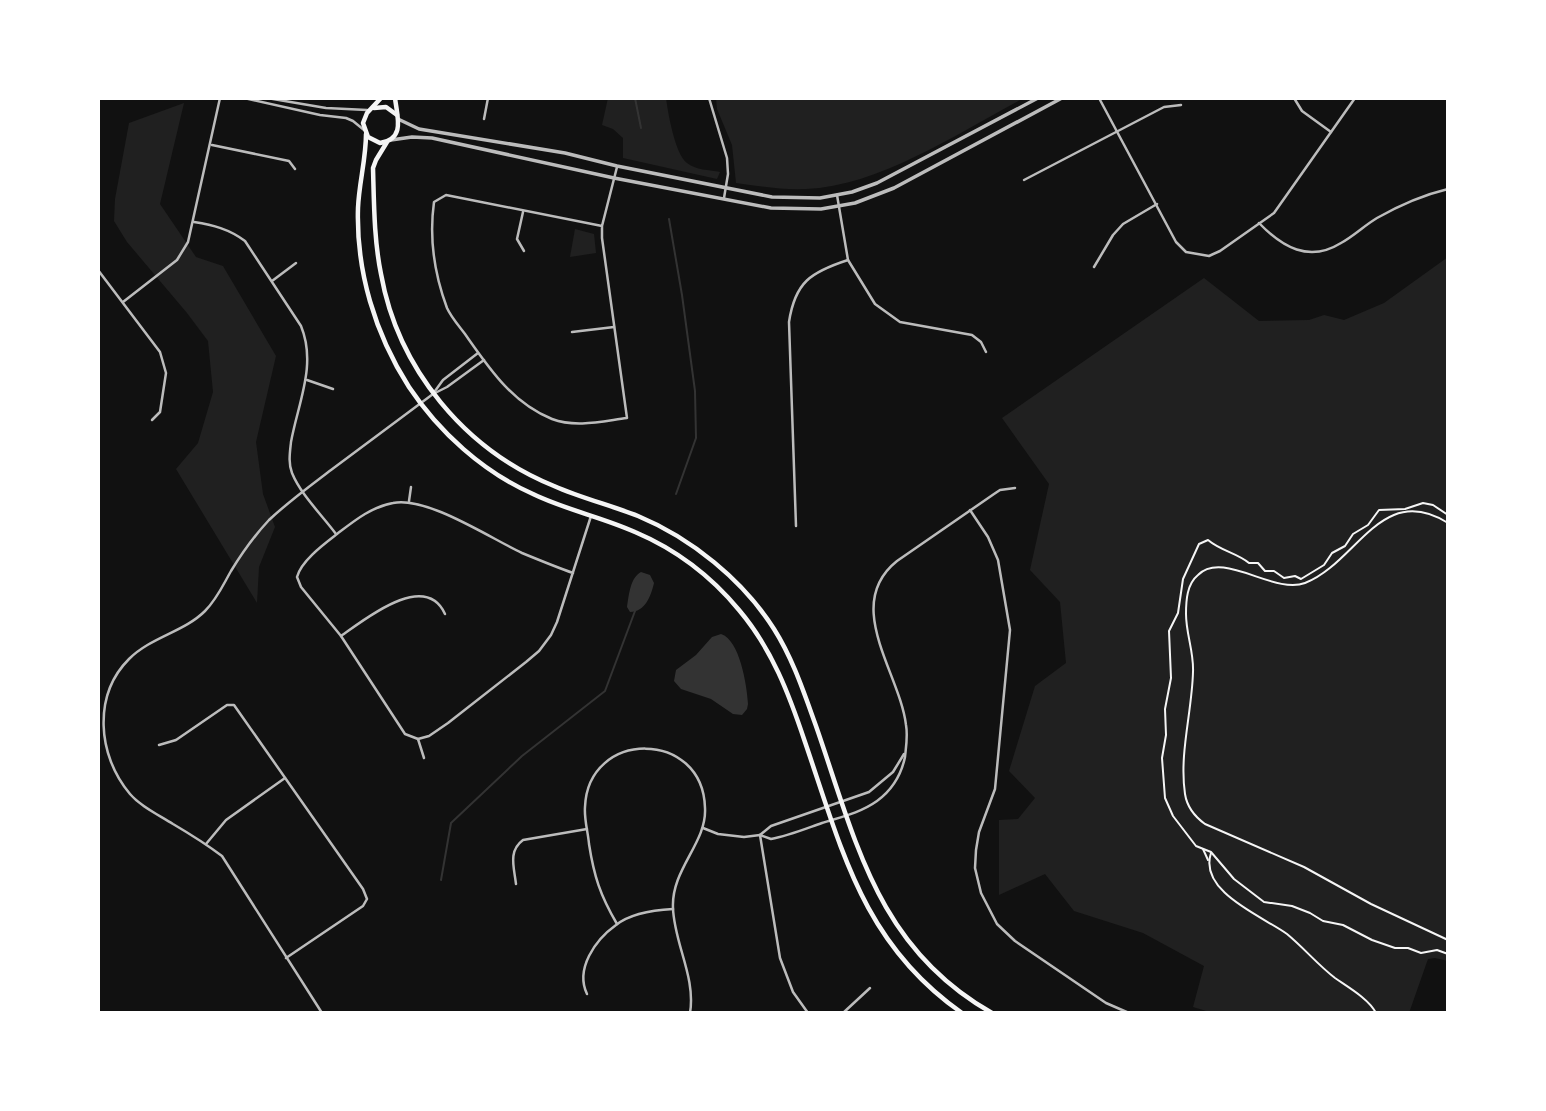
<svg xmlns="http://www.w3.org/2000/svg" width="1546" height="1111" font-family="'Nunito Sans',sans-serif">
	<rect width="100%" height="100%" fill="#111"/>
	<!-- green -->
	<g fill="#202020">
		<path d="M608 98H666C668 113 675 154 687 163 695 170 710 170 720 172L717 179 623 158V138L613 129 602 125Z"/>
		<path d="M716 98H1024C959 132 880 186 806 189 782 190 759 186 736 183L732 145 717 109Z"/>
		<path d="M184 103 160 204 196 257 223 266 276 356 256 442 263 494 275 527 259 567 257 603 176 469 198 443 213 392 208 341 187 313 127 242 114 221 115 199 129 123Z"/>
		<path d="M575 229 594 234 596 253 570 257Z"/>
		<path d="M1448 257V961L1435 958 1428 959 1409 1013H1213L1193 1007 1204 966 1143 933 1074 911 1045 874 999 895V820L1018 819 1035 798 1009 771 1035 686 1066 663 1060 602 1030 570 1049 484 1002 418 1204 278 1259 321 1309 320 1324 315 1344 320 1384 303Z"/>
	</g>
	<!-- water -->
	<g fill="#333">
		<path d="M641 572 650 575 654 583C651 596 645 612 630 612L627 607C629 595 630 578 641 572Z"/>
		<path d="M721 634C740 640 747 686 748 704L747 709 742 715 733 714 711 699 681 689 674 681 676 670 696 655 712 637Z"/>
	</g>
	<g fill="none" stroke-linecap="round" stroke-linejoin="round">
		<!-- stream -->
		<g stroke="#333" stroke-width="2">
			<path d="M635 98 641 128"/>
			<path d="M669 219 682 295 695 391 696 438 676 494"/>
			<path d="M441 880 451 823 522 756 605 691 635 611"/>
		</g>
		<!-- path -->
		<g stroke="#f5f5f5" stroke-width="2">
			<path d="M1448 515 1433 505 1423 503 1405 509 1379 510 1368 525 1353 534 1345 546 1332 553 1324 565 1301 579 1295 576 1284 578 1274 571H1265L1258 563H1249C1237 553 1221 551 1208 540L1199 544 1183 579 1178 613 1169 631 1171 678 1165 709 1166 735 1162 758 1165 798 1173 816 1196 846 1211 852 1234 879 1264 902 1292 906 1310 913 1323 921 1343 925 1372 940 1395 948H1408L1421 953 1437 950 1448 954"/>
			<path d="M1448 523C1381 481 1357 563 1305 583 1274 595 1223 550 1198 575 1187 584 1186 600 1186 614 1186 634 1194 652 1193 672 1192 712 1179 754 1185 794 1187 807 1194 816 1205 824L1304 867 1371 904 1448 940"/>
			<path d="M1203 849 1208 860"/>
			<path d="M1211 853C1198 892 1264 917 1287 934 1304 948 1318 965 1335 978 1348 987 1369 999 1376 1013"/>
		</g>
		<!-- minor -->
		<g stroke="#bcbcbc" stroke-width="2.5">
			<path d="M244 98 320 115 346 118 353 121 364 130"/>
			<path d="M267 98 326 108 367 110"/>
			<path d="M709 98 727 158 728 174 724 198"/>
			<path d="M1099 98 1176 242 1186 252 1209 256 1220 251 1274 213 1355 98"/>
			<path d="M1294 98 1302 111 1331 132"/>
			<path d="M484 119 488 98"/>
			<path d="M212 145 289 161 295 169"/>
			<path d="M1024 180 1164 107 1181 105"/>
			<path d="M837 195 848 260 875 304 900 322 972 335 981 342 986 352"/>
			<path d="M523 212 517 239 524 251"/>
			<path d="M194 222C213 225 229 229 245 241L301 326C317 365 298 403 291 442 290 452 288 463 292 473 301 495 322 515 336 534"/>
			<path d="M1259 223C1282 247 1309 263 1341 243 1354 236 1365 225 1377 218 1400 205 1423 195 1448 189"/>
			<path d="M602 226 446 195 434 202C429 238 434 273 447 308 451 317 459 326 465 334 489 368 512 403 552 419 576 428 603 421 627 418L602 238V226L617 167"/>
			<path d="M1094 267 1113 235 1123 224 1157 204"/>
			<path d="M98 270 160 352 166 373 160 412 152 420"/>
			<path d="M272 281 296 263"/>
			<path d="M123 302 177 260 188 242 220 98"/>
			<path d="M572 332 614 327"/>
			<path d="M307 380 333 389"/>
			<path d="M435 391 443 380 478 353"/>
			<path d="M409 501 411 487"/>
			<path d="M970 510 988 537 998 560 1010 630 995 789 979 832 976 850 975 868 981 893 997 924 1015 941 1106 1003 1129 1013"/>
			<path d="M796 526 789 322C795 282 811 272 848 260"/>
			<path d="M573 573C556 567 539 560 522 553 490 538 427 496 393 503 371 507 354 521 337 534 324 544 301 561 297 577L301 587 341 636 405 734 418 739 429 736 448 723 526 662 539 651 551 635 557 622 591 516"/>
			<path d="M341 636C364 620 425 570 445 614"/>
			<path d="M418 739 424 758"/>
			<path d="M159 745 176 740 227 705H234L363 889 367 899 363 906 286 958"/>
			<path d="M703 828 718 834 744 837 760 835 771 839C788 836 805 829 822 823 841 817 860 813 877 801 892 790 901 776 905 757 906 747 908 736 906 725 900 673 842 605 897 561L994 494 1000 490 1015 488"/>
			<path d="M760 835 780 958 793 992 808 1013"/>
			<path d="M760 835 771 826 869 792 893 772 904 754"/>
			<path d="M206 844 226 820 285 778"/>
			<path d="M516 884C514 867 508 851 523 840L587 829"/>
			<path d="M617 924C600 895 594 876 589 844 588 832 584 819 585 807 588 729 703 729 705 808 707 843 671 869 673 908 674 943 696 977 690 1013"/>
			<path d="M587 994C575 969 595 940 616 925 631 913 654 910 673 909"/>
			<path d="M322 1013 222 856C206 844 190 834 173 824 159 815 141 807 130 794 97 755 93 695 129 659 151 637 184 632 205 611 217 599 223 585 231 571 242 553 255 535 269 520 288 502 310 486 331 470 365 445 399 419 433 394L447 387 484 360"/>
			<path d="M843 1013 870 988"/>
		</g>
		<!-- tertiary -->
		<g stroke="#bcbcbc" stroke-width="3.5">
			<path d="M398 119 419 129 565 153 617 166 772 197 820 198 852 192 877 183 1038 98"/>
			<path d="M391 140 412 137 432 138 614 178 771 208 821 209 855 203 894 188 1062 98"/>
		</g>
		<!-- secondary -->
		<g stroke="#f5f5f5" stroke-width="4.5">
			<path d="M381 98 367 113 363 123 368 137 380 143C406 139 397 116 395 98"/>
			<path d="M374 108 386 107 397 115"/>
			<path d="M366 134C366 159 359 183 358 208 356 271 375 334 409 387 439 432 483 472 533 494 566 510 602 517 635 532 675 549 711 576 739 610 772 649 789 694 805 742 842 850 863 944 962 1013"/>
			<path d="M387 142 376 160 373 168C374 203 374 240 381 274 398 369 465 450 554 486 581 498 610 505 638 516 691 538 743 580 774 629 793 659 804 693 816 726 856 841 877 948 992 1013"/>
		</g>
	</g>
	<!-- border -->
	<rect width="1546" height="1111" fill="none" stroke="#ffffff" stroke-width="200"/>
</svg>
